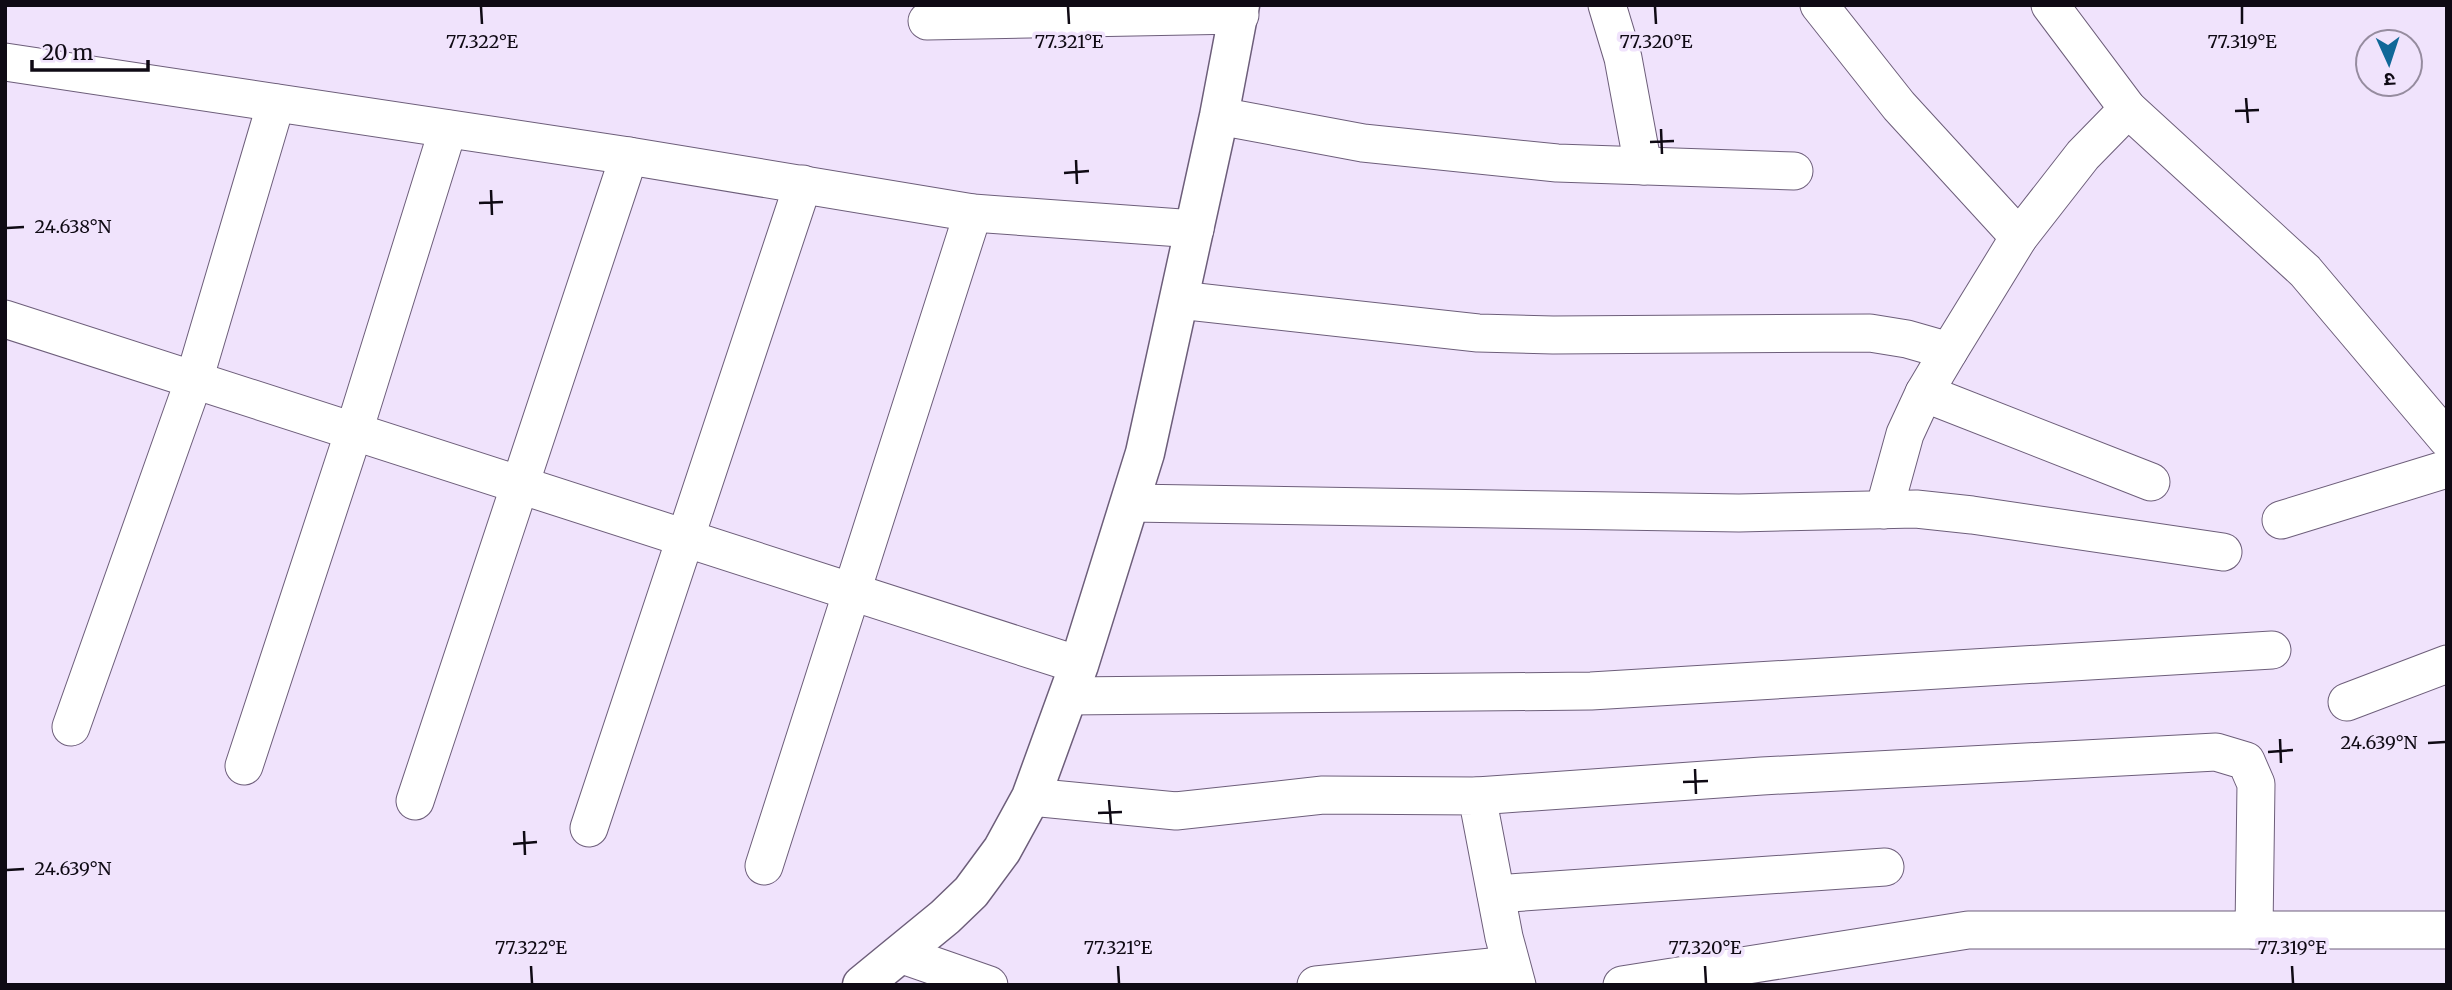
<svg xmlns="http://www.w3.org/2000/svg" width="2452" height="990" font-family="Merriweather,'Noto Sans Devanagari',serif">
	<rect width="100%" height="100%" fill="#f0e3fc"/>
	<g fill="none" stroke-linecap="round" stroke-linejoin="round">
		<!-- street casing -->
		<g stroke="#6d5e7a" stroke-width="39">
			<g id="street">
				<path d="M1607 5 1623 58 1643 166"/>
				<path d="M1819 5 1899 106 2019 237"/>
				<path d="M2050 5 2128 109 2305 271 2447 439"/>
				<path d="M927 21 1240 15"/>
				<path d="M5 62 629 156 973 213 1195 229"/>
				<path d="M1219 116 1363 143 1557 163 1794 171"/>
				<path d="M1179 300 1478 333 1553 335 1870 333 1907 339 1949 351"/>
				<path d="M5 319 1079 665"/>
				<path d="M1924 393 2151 482"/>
				<path d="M1130 503 1739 513 1916 509 1972 515 2223 552"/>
				<path d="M1884 510 1905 434 1924 393 1949 351 2019 237 2083 155 2128 109"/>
				<path d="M2281 520 2447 469"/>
				<path d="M1068 696 1591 691 2272 650"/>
				<path d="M2347 702 2447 664"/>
				<path d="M71 727 194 380 276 103"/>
				<path d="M244 766 354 431 448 129"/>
				<path d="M1477 796 1762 776 2216 752 2246 761 2256 784 2254 930"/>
				<path d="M1031 797 1176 811 1323 795 1477 796 1504 937 1517 985"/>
				<path d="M415 801 629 156"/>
				<path d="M589 828 803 184"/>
				<path d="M764 866 973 213"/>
				<path d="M1496 894 1885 867"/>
				<path d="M900 954 989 985"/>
				<path d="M1316 985 1511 965"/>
				<path d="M1622 985 1968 930H2447"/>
			</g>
		</g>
		<!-- secondary casing -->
		<g stroke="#6d5e7a" stroke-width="41">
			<path id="secondary" d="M862 985 945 917 971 892 1002 850 1031 797 1079 665 1145 453 1219 116 1240 5"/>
		</g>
		<!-- street -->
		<use href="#street" stroke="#fff" stroke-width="37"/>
		<!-- secondary -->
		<use href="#secondary" stroke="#fff" stroke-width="38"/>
	</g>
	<!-- ticks -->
	<path fill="none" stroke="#0f0a14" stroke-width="2.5" d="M481 7 482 24M1068 7 1069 24M1655 7 1656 24M2242 7V24M2246 98 2248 123M2235 111 2259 110M1661 129 1662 154M1650 142 1674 141M1076 160 1077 184M1064 173 1089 171M491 190 492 215M479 203 503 202M7 228 24 227M2280 739 2281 763M2428 743 2445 742M2268 752 2293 750M1695 769 1696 794M1683 782 1708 781M1109 800 1111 824M1098 813 1122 812M524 831 525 855M513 844 537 842M7 870 24 869M531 966 532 983M1118 966 1119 983M1705 966 1706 983M2292 966 2293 983"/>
	<g font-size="18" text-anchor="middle" fill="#0f0a14" stroke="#f0e3fc" stroke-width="7" stroke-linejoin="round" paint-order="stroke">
		<text x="482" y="48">77.322°E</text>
		<text x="1069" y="48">77.321°E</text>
		<text x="1656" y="48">77.320°E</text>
		<text x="2242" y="48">77.319°E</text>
		<text x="73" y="233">24.638°N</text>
		<text x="2379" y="749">24.639°N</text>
		<text x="73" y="875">24.639°N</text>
		<text x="531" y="954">77.322°E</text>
		<text x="1118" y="954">77.321°E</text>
		<text x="1705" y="954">77.320°E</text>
		<text x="2292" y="954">77.319°E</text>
	</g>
	<!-- border -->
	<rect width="2452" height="990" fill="none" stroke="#0f0a14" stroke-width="14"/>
	<!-- north arrow -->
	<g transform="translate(2389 63) rotate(177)"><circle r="33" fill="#f0e3fc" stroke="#968c9f" stroke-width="2"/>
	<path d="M0-5L12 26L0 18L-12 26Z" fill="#106898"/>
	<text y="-10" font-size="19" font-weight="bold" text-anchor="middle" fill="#0f0a14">उ</text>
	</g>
	<!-- scale -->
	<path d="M32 60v10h116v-10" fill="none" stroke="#0f0a14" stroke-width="3.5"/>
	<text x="42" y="60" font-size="21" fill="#0f0a14" stroke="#f0e3fc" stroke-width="5" paint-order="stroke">20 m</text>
</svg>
